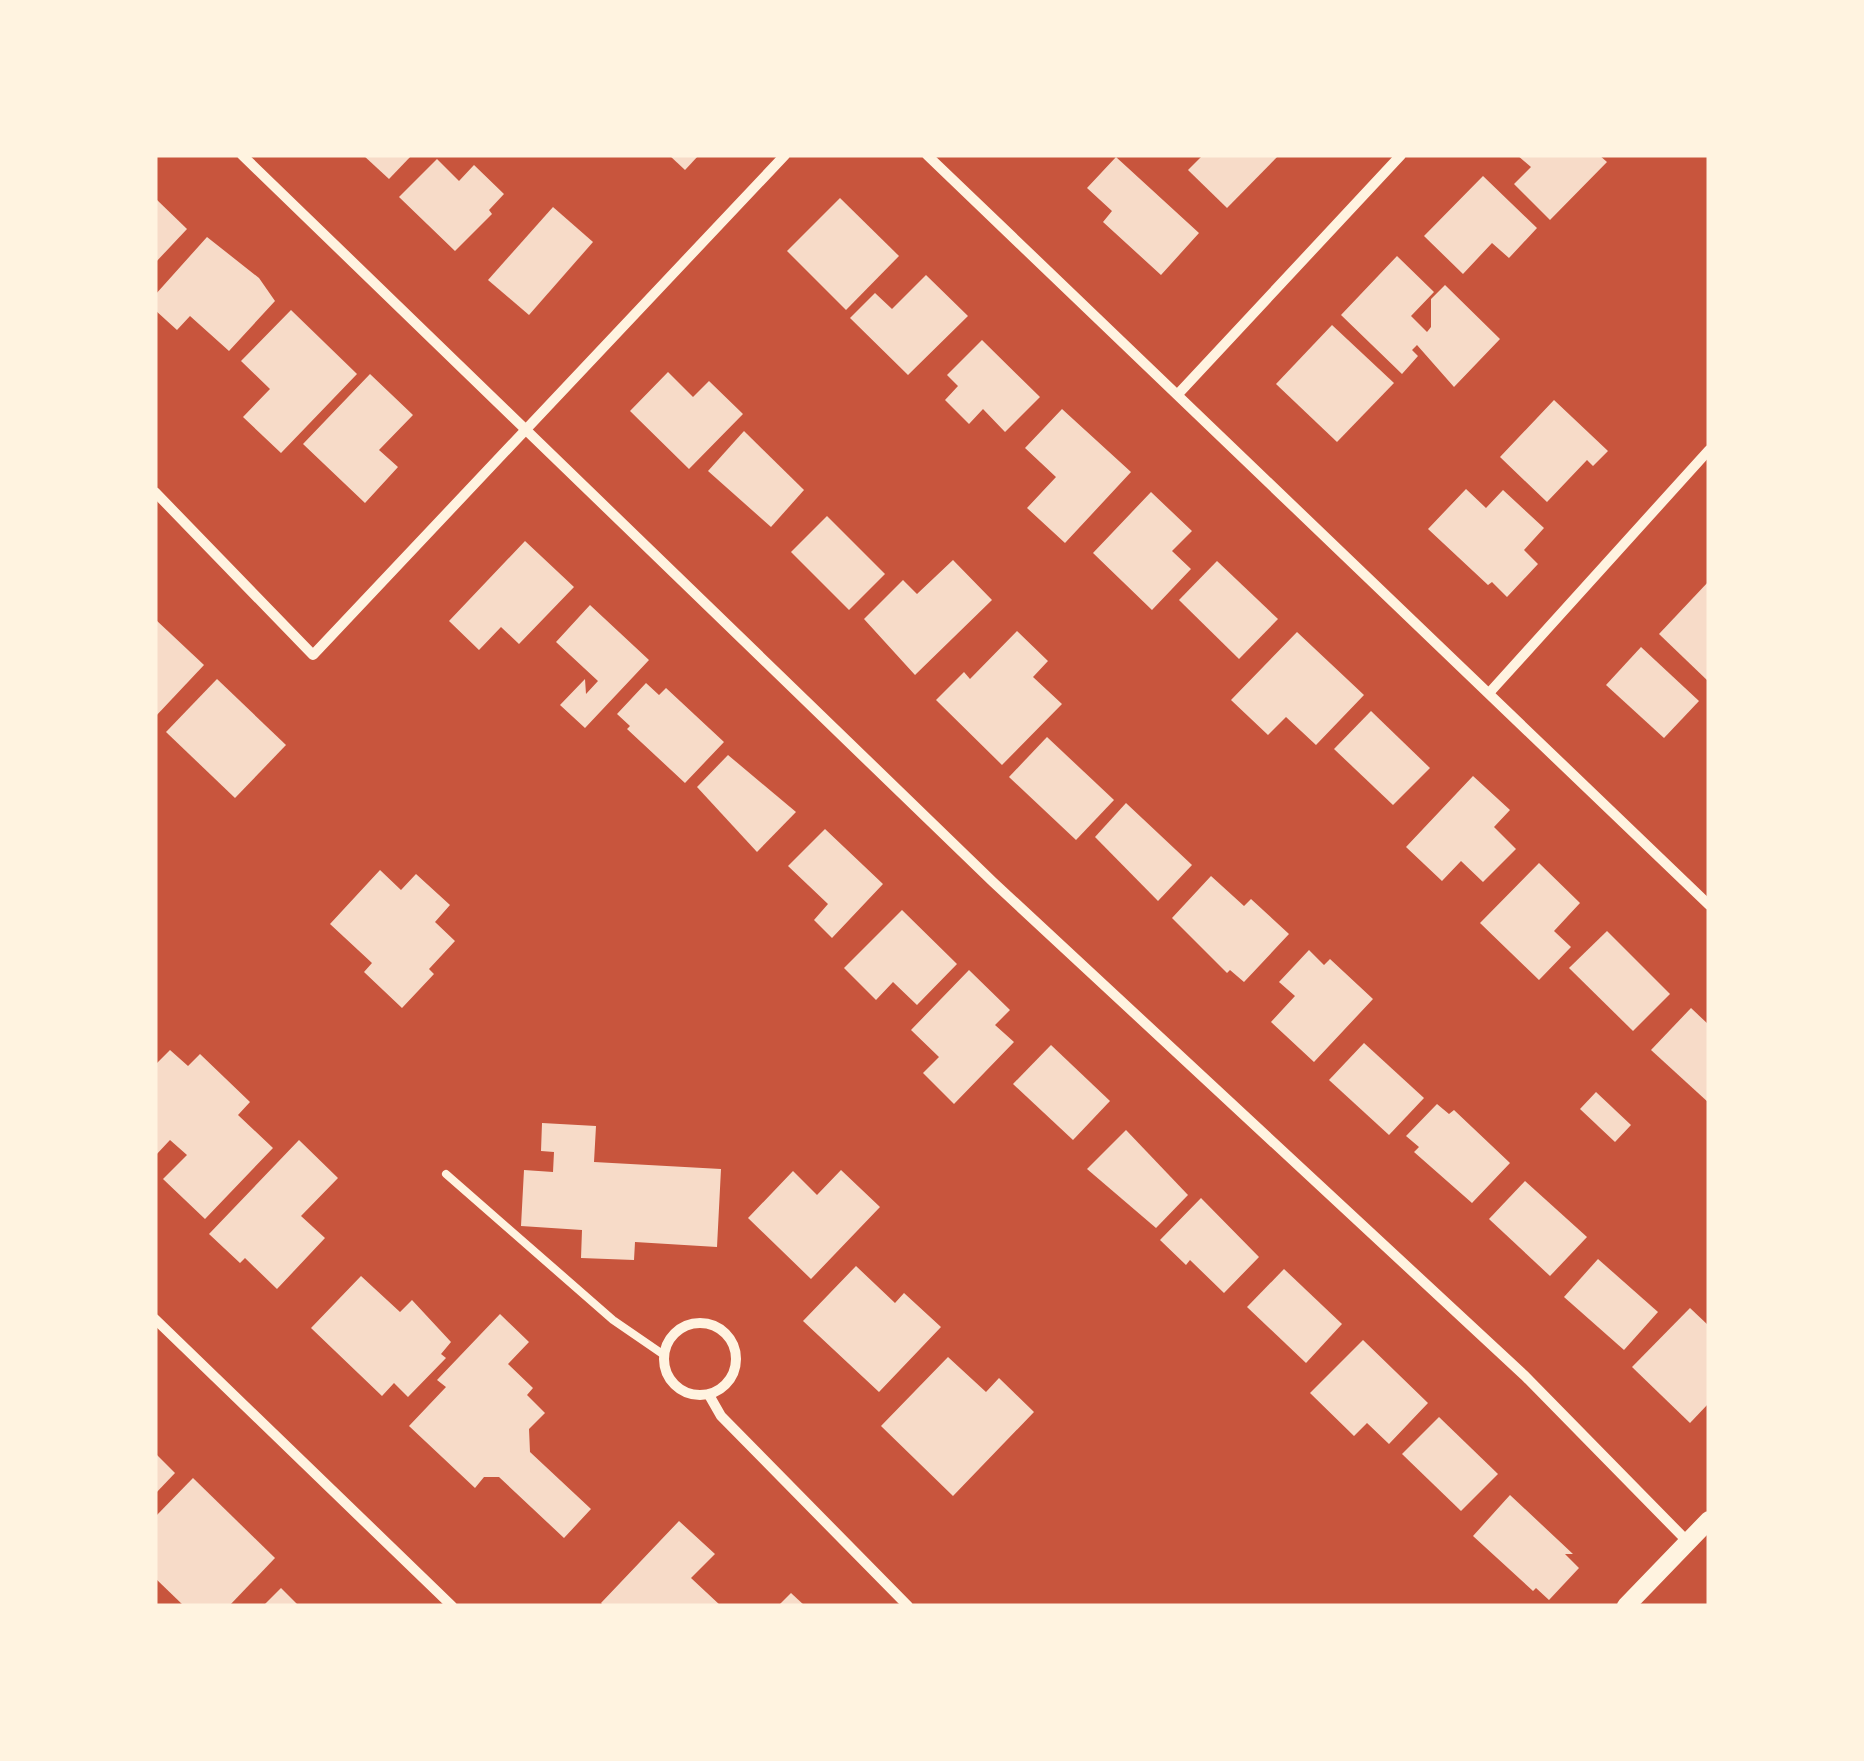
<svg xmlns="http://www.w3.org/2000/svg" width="1864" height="1761" font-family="Roboto,sans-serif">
	<rect width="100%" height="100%" fill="#c8553d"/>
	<!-- building -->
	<g fill="#f7dbc8">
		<path d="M363 155H412L389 179Z"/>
		<path d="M669 155H699L685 170Z"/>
		<path d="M1203 155H1279L1227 208 1188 170Z"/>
		<path d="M1517 155H1599L1607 162 1550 220 1514 184 1531 167Z"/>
		<path d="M1116 157 1199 233 1161 275 1103 222 1112 211 1087 188Z"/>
		<path d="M437 159 459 181 474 165 504 194 489 210 492 214 455 251 399 197Z"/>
		<path d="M1483 176 1537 228 1509 258 1492 243 1463 274 1424 236Z"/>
		<path d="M155 198 187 229 155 263Z"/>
		<path d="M840 198 899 256 846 310 787 251Z"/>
		<path d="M553 207 593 242 529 315 488 280Z"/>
		<path d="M207 237 259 278 275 301 229 351 190 316 177 330 155 310V295Z"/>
		<path d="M1397 256 1434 292 1411 316 1427 332 1431 327V299L1445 285 1500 339 1454 387 1417 345 1412 350 1418 356 1402 374 1341 315Z"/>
		<path d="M926 275 968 316 908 375 850 318 875 293 892 309Z"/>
		<path d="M291 310 357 374 281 453 243 417 270 389 241 361Z"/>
		<path d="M1332 325 1394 383 1337 442 1276 384Z"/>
		<path d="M982 340 1040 397 1005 432 983 409 969 424 945 400 958 386 947 375Z"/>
		<path d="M668 372 693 397 709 381 743 414 689 469 630 411Z"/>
		<path d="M370 374 413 415 379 450 398 467 365 503 303 444Z"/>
		<path d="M1554 400 1608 451 1593 466 1587 460 1547 502 1500 457Z"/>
		<path d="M1062 409 1131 472 1065 543 1027 508 1056 477 1025 448Z"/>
		<path d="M744 431 804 490 771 527 708 471Z"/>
		<path d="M1466 489 1486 508 1503 490 1544 528 1524 550 1538 564 1507 597 1492 582 1488 585 1428 529Z"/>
		<path d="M1151 492 1192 531 1172 551 1191 569 1152 610 1093 553Z"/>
		<path d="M827 516 885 574 849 610 791 552Z"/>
		<path d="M525 541 574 587 519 644 501 627 479 650 449 621Z"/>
		<path d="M953 560 992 600 915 675 864 619 903 580 917 594Z"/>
		<path d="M1217 561 1278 619 1239 659 1179 600Z"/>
		<path d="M1709 581V682L1659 634Z"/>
		<path d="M590 605 649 660 585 728 560 705 585 679 586 694 598 681 556 642Z"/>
		<path d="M155 619 204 665 155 717Z"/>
		<path d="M1017 631 1048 661 1033 677 1062 704 1002 765 936 700 964 672 970 679Z"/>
		<path d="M1297 632 1364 695 1316 745 1286 717 1268 735 1231 700Z"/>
		<path d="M1641 647 1699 701 1664 738 1606 685Z"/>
		<path d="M217 679 286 745 235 798 166 732Z"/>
		<path d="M646 683 659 695 666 688 724 742 685 783 627 729 630 726 617 714Z"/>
		<path d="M1371 711 1430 768 1393 805 1334 749Z"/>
		<path d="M1047 737 1114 800 1076 840 1009 777Z"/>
		<path d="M728 755 796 812 757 852 697 787Z"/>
		<path d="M1473 776 1510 810 1494 827 1516 849 1483 882 1461 861 1442 881 1406 847Z"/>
		<path d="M1126 803 1192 865 1158 901 1095 837Z"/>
		<path d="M825 829 883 884 832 938 814 920 828 904 788 866Z"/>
		<path d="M1539 863 1580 903 1554 931 1571 947 1539 980 1480 923Z"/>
		<path d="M380 870 401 890 416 874 450 905 435 922 455 941 429 969 434 974 402 1008 364 972 372 963 330 924Z"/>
		<path d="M1211 876 1244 906 1251 899 1289 934 1244 982 1230 970 1227 973 1172 918Z"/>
		<path d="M902 910 957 964 917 1005 893 982 876 1000 844 968Z"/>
		<path d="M1607 931 1670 994 1633 1031 1569 968Z"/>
		<path d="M1309 950 1324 965 1330 959 1373 999 1314 1062 1271 1022 1295 996 1279 982Z"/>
		<path d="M969 970 1010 1010 995 1025 1014 1042 954 1104 923 1073 939 1057 911 1030Z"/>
		<path d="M1691 1008 1709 1025V1103L1651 1050Z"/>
		<path d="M1364 1043 1424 1098 1389 1135 1329 1080Z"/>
		<path d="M1051 1045 1110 1101 1073 1140 1013 1084Z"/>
		<path d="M170 1050 188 1066 200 1054 250 1102 238 1115 273 1148 205 1219 163 1179 187 1155 170 1140 155 1156V1065Z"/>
		<path d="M1596 1092 1631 1125 1615 1142 1580 1109Z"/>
		<path d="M1437 1104 1449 1114 1454 1110 1510 1163 1472 1203 1414 1152 1419 1147 1406 1136Z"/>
		<path d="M542 1123 596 1126 594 1162 721 1169 717 1247 635 1242 634 1260 581 1258 582 1230 521 1226 524 1170 553 1172 554 1152 541 1151Z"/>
		<path d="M1126 1130 1188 1195 1156 1228 1087 1169Z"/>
		<path d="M299 1140 338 1178 301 1216 325 1238 277 1289 245 1258 240 1263 209 1234Z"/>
		<path d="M841 1170 880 1207 811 1279 748 1218 793 1171 817 1195Z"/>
		<path d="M1525 1181 1587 1237 1550 1276 1489 1219Z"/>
		<path d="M1201 1198 1259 1257 1224 1293 1190 1260 1186 1265 1160 1240Z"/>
		<path d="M1598 1259 1658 1312 1624 1350 1564 1297Z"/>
		<path d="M856 1266 895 1303 904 1293 941 1327 879 1392 803 1321Z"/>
		<path d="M1284 1269 1342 1324 1306 1363 1247 1307Z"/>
		<path d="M361 1276 400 1312 412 1300 451 1342 441 1354 446 1358 408 1397 394 1383 382 1396 311 1328Z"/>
		<path d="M1690 1308 1709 1326V1403L1690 1423 1632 1367Z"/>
		<path d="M500 1314 529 1342 508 1364 533 1388 527 1395 545 1413 529 1429 530 1452 591 1509 564 1538 499 1477H484L475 1488 409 1426 446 1387 437 1380Z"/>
		<path d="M1363 1340 1428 1403 1389 1444 1367 1423 1354 1436 1310 1393Z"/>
		<path d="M948 1357 986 1392 999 1378 1034 1412 953 1496 881 1426Z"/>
		<path d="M1439 1417 1498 1474 1461 1511 1402 1454Z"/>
		<path d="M155 1453 175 1473 155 1494Z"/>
		<path d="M193 1478 275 1558 229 1606H184L155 1578V1517Z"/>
		<path d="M1510 1495 1573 1554H1565L1579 1568 1549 1600 1536 1588 1533 1591 1473 1536Z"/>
		<path d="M679 1521 715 1554 691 1578 721 1606H604L601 1603Z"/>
		<path d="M281 1588 299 1606H263Z"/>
		<path d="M791 1593 805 1606H778Z"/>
	</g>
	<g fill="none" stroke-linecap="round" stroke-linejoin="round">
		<!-- service -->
		<path stroke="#fff3e0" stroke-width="8" d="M446 1174 613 1320 664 1355"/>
		<!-- minor -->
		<g stroke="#fff3e0" stroke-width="10">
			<path d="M242 155 993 882 1525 1376 1687 1541"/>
			<path d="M927 155 1709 905"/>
			<path d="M1179 393 1401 155"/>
			<path d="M155 492 313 655 785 155"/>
			<path d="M1490 692 1709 450"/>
			<path d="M155 1319 452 1606"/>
			<circle cx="700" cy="1359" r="36"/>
			<path d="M709 1395 721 1416 908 1606"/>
		</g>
		<!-- tertiary -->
		<path stroke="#fff3e0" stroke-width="18" d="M1626 1606 1709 1520"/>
	</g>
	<!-- border -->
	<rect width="1864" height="1761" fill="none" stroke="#fff3e0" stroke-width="315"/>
</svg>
